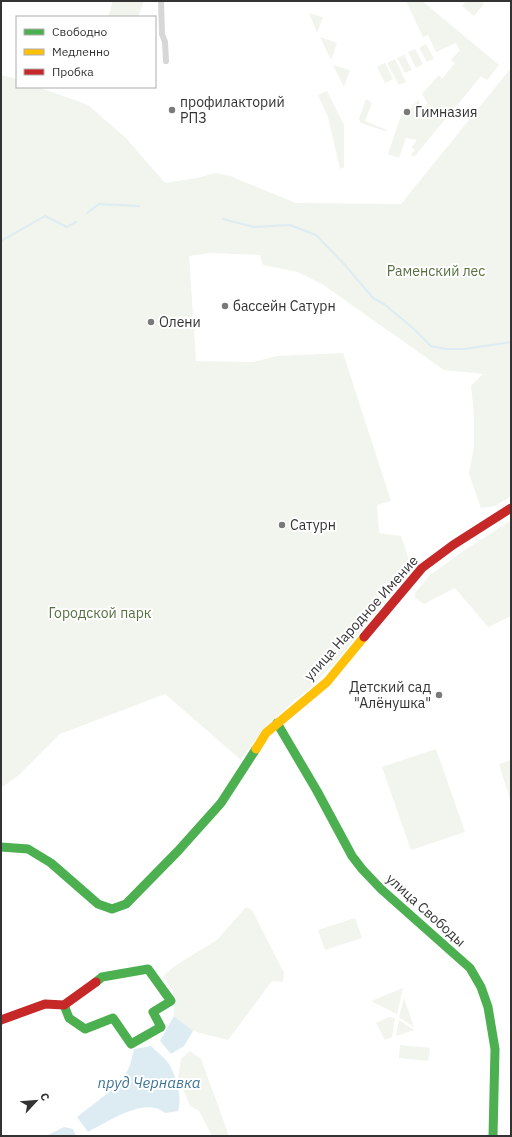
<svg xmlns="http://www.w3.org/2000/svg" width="512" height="1137" font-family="'IBM Plex Sans',sans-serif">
	<rect width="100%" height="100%" fill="#fff"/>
	<!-- green -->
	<g fill="#f1f5ed">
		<path d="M113 1H144L138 17H108Z"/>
		<path d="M406 1H422L499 65 487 80 481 76 414 157 411 154 415 150 412 147 417 140 406 138 399 158 388 154 402 113 406 114 418 100 423 110 428 104 422 94 439 75 442 79 455 63 451 60 460 50 456 43 436 52 428 35 423 37Z"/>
		<path d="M466 1H481L484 4 474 16 462 6Z"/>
		<path d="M309 13 323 17 317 33Z"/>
		<path d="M320 37 337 43 331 60Z"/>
		<path d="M426 44 434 59 427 62 419 48Z"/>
		<path d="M415 49 423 64 416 68 408 52Z"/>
		<path d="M404 55 412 70 405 73 397 58Z"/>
		<path d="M395 59 406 82 399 85 387 63Z"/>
		<path d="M385 63 393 79 385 83 377 67Z"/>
		<path d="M333 65 350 70 344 87Z"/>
		<path d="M511 68V496L495 506 481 508 469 474 474 447V414L471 386 483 374 444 370 322 284 298 272 263 265 260 255 210 253 189 256 196 361 253 362 277 356 343 353 391 501 377 505 379 533 401 536 412 569 335 663 307 691 295 700 261 732 241 760 165 694 60 734 19 775 1 788V75L17 79V87H38L88 105 126 138 165 183 197 178 216 173 230 176 296 203 401 204Z"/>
		<path d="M327 91 344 125V167L340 169 328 117 318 95Z"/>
		<path d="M366 99 372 103 365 121 387 130 385 131 361 123 359 119Z"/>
		<path d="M511 520V616L488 627 455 588 424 604 415 598V593L429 576 459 554Z"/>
		<path d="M436 749 465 832 411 850 382 767Z"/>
		<path d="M511 760V803L499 764Z"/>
		<path d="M246 907 252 910 284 973 283 982 272 981 228 1040 193 1031 174 1016 173 991 163 976 176 965 217 940Z"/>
		<path d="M355 918 362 938 325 950 318 930Z"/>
		<path d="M403 988 397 1014 371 1001Z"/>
		<path d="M404 998 414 1027 399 1017Z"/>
		<path d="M389 1017 395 1018 392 1037 385 1040 376 1023Z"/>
		<path d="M399 1020 414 1030 396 1036Z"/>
		<path d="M400 1045 430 1048 428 1061 399 1058Z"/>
		<path d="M190 1051 201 1059 229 1136H212L199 1111 190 1106 178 1078 181 1059Z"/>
	</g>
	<!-- water -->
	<g fill="#ddebf3">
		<path d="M174 1016 193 1031 184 1046 171 1054 160 1041Z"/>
		<path d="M151 1046C157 1052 165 1058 169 1064 176 1076 183 1098 178 1111L165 1113C145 1096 108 1122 88 1132L77 1117 122 1082 130 1065 134 1049Z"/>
		<path d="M64 1127 73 1129 76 1136 48 1135Z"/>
	</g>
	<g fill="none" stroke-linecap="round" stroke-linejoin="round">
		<!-- stream -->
		<g stroke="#ddebf3" stroke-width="2">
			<path d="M87 213 99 204 139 206"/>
			<path d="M223 219 254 227 290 225 316 235 345 265 373 298 384 304 414 329 431 346 446 349H464L511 342"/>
			<path d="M1 241 45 216 67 227 76 222"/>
		</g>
		<!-- street -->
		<path stroke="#d7d7d7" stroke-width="6" d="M161 1 162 34 165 42 166 61"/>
		<!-- fast -->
		<g stroke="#4caf50" stroke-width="9">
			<path d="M277 723 317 791 352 856 362 869 381 889 470 968 481 987 488 1007 495 1049 493 1136"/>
			<path d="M1 847 28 849 51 863 98 904 112 909 126 904 178 851 221 803 256 749"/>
			<path d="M64 1005 69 1018 85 1029 113 1018 131 1044 161 1027 153 1012 171 1001 148 969 102 977 96 982"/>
		</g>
		<!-- slow -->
		<path stroke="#ffc107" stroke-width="9" d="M256 749 266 733 327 682 364 637"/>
		<!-- jam -->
		<g stroke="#c62828" stroke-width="9">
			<path d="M364 637 422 568 453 545 511 508"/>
			<path d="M1 1020 45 1004 64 1005 96 982"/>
		</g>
	</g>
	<!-- markers -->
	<g fill="#7a7a7a" stroke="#fff" stroke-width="1.5">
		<circle cx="172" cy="110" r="4"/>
		<circle cx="407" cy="112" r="4"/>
		<circle cx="225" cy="306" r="4"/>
		<circle cx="151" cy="322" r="4"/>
		<circle cx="282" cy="525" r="4"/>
		<circle cx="439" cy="695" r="4"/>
	</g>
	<g text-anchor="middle" stroke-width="4" stroke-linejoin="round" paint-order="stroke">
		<!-- poi labels -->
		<g font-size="14" fill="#333" stroke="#fff" text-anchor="start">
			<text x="180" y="107">профилакторий<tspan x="180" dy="16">РПЗ</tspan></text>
			<text x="415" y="117">Гимназия</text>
			<text x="233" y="311">бассейн Сатурн</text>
			<text x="159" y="327">Олени</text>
			<text x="290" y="530">Сатурн</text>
			<text x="431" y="692" text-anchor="end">Детский сад<tspan x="431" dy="16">"Алёнушка"</tspan></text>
		</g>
		<!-- park labels -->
		<g font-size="14" fill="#56703f" stroke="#fff">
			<text x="436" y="276">Раменский лес</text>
			<text x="100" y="618">Городской парк</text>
		</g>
		<!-- street labels -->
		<g font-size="14" fill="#333" stroke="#fff">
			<text transform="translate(361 618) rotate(-48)" y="5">улица Народное Имение</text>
			<text transform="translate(426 910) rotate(42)" y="5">улица Свободы</text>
		</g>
		<!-- water labels -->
		<g font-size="15" font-style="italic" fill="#3f7597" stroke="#fff">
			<text x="149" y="1088">пруд Чернавка</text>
		</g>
	</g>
	<!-- border -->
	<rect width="512" height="1137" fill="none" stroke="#333333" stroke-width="4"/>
	<!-- legend -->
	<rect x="16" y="16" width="140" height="72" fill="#ffffff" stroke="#adadad"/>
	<rect x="24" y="29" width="20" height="6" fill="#4caf50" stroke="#adadad"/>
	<text x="52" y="36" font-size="12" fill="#333333">Свободно</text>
	<rect x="24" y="49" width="20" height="6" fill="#ffc107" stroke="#adadad"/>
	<text x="52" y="56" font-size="12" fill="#333333">Медленно</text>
	<rect x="24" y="69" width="20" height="6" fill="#c62828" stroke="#adadad"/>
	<text x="52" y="76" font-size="12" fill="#333333">Пробка</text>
	<!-- north arrow -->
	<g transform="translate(36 1101) rotate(64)" stroke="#ffffff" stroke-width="3" paint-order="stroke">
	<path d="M0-3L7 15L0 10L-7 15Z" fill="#333333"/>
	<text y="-6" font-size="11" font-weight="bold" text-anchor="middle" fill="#333333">С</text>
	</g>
</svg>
